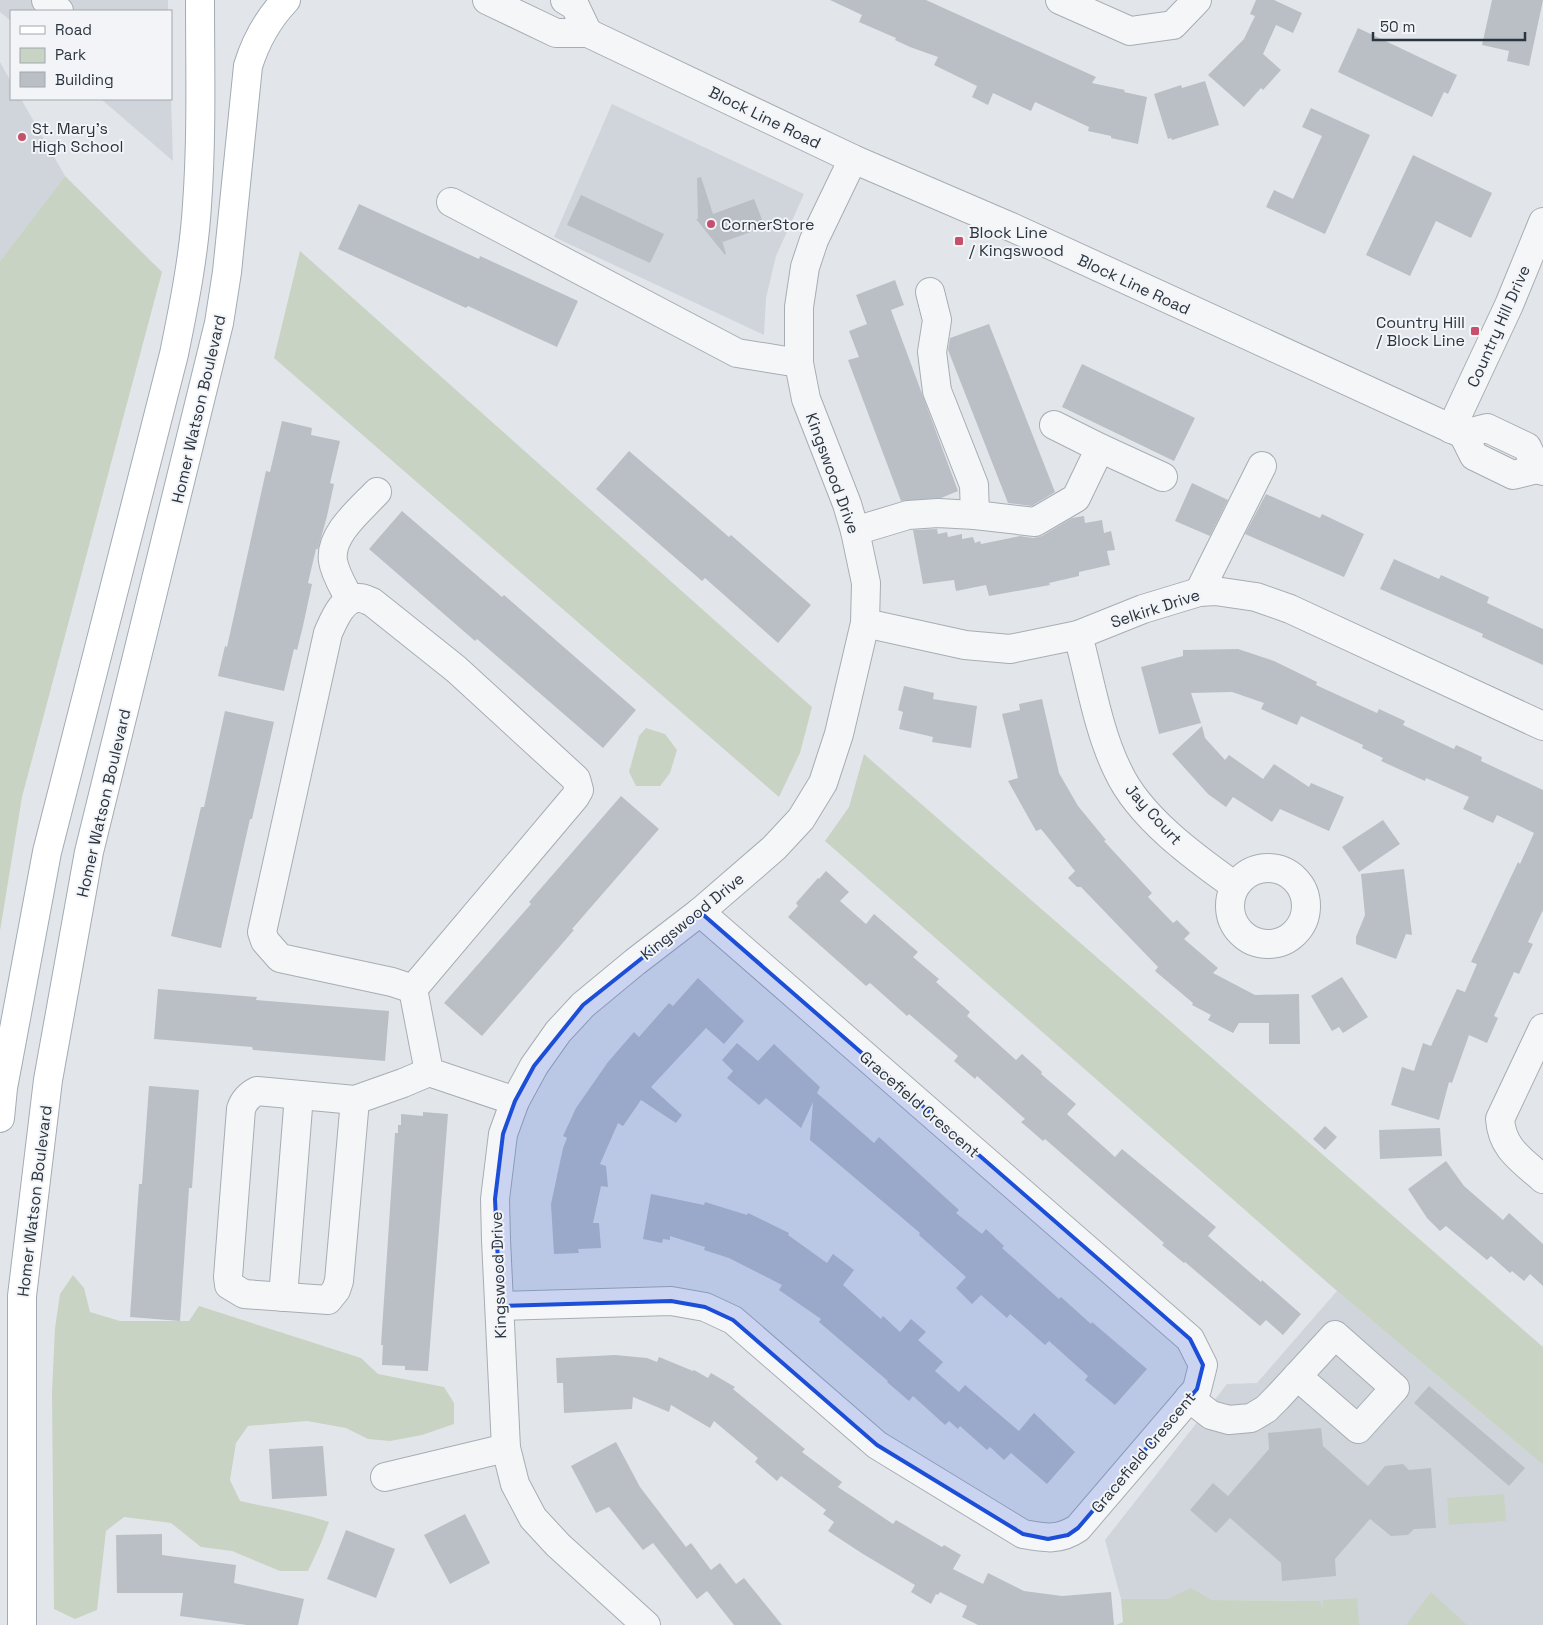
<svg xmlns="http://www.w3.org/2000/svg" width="1543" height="1625" font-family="'Space Grotesk',sans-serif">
	<rect width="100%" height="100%" fill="#e2e6ea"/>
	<!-- built -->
	<g fill="#d0d5db">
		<path d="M0 0H168V11H11V21L0 12Z"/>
		<path d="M0 62 11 82V99H21L65 176 0 261Z"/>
		<path d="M101 99H171L173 161Z"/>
		<path d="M612 104 804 194 776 256 766 298 764 335 554 237Z"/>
		<path d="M1337 1291 1543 1465V1625H1329L1321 1601 1121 1599 1105 1540 1227 1384 1257 1383Z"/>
	</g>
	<!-- green -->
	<g fill="#c9d3c4">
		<path d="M65 176 162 272 22 797 0 931V261Z"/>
		<path d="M300 251 812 707 800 753 779 797 274 358Z"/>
		<path d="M646 728 665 734 677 750 670 773 660 786H636L629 772 639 736Z"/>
		<path d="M864 754 1543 1347V1465L1337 1291 825 841 849 807Z"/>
		<path d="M73 1275 84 1288 90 1312 120 1321H189L199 1306 361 1358 378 1374 444 1387 454 1403V1424L422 1435 390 1441 368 1439 346 1428 307 1421 248 1426 236 1443 230 1480 240 1501C270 1508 299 1512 329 1522L321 1543 308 1571H280L232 1551 201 1547 171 1523 124 1517 106 1531 97 1610 75 1619 54 1609 52 1392 55 1328 60 1294Z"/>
		<path d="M1504 1494 1506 1521 1449 1525 1447 1498Z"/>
		<path d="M1191 1588 1212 1600 1321 1601 1323 1607V1600L1357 1598 1359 1625H1116L1123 1622 1121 1599H1168Z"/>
		<path d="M1431 1592 1467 1625H1406Z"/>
	</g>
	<!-- building -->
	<g fill="#babfc6">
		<path d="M830 0H926L1096 77 1092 83 1125 90 1124 92 1147 97 1138 144 1111 138V136L1088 131 1089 127 1035 102 1031 111 993 93 988 105 972 97 977 86 934 65 938 57 910 47 895 40 896 38 859 22 862 15Z"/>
		<path d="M1256 0H1274L1302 13 1293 33 1276 25 1263 54 1281 70 1263 90 1261 88 1244 107 1208 75 1244 39 1255 16 1250 14Z"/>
		<path d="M1492 0H1543L1529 66 1507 61 1509 51 1482 45Z"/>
		<path d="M1358 28 1457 75 1448 94 1444 92 1432 117 1338 72Z"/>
		<path d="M1205 81 1219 125 1172 140 1171 138 1168 139 1154 94 1181 85 1182 88Z"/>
		<path d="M1311 108 1370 135 1325 234 1266 207 1274 190 1293 199 1322 136 1302 127Z"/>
		<path d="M1413 155 1492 193 1471 238 1436 221 1410 276 1366 255Z"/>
		<path d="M701 177 713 214 754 199 765 227 723 242 722 240 726 254 725 255 696 219H698L697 178Z"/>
		<path d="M581 195 664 234 650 263 567 225Z"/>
		<path d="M359 204 479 259 480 256 578 301 557 347 468 306 466 308 338 249Z"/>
		<path d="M895 280 904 305 891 310 958 491 941 498 901 501 848 360 859 357 849 331 867 324 856 295Z"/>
		<path d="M989 324 1055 492 1032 506 1008 503 948 350 950 338Z"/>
		<path d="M1082 364 1195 418 1174 461 1062 407Z"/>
		<path d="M282 421 312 428 311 435 340 441 330 483 334 484 327 516 318 549H316L308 583 312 584 303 626 297 650 294 649 284 691 218 676 225 646 227 647 266 471 270 472Z"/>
		<path d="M629 451 729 537 731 535 811 605 778 643 705 578 702 581 596 489Z"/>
		<path d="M1192 483 1228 500 1210 536 1175 521Z"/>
		<path d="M1266 494 1320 518 1322 514 1364 534 1344 577 1245 534Z"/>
		<path d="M402 511 502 597 504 595 636 710 603 748 477 639 475 641 369 549Z"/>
		<path d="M1084 516 1085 523 1102 520 1104 533 1111 531 1115 550 1107 551 1110 565 1079 572V576L1049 583 1050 585 989 596 986 585 956 591 954 580 923 584 913 530 937 529 938 534 947 532 948 537 962 534V539L973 537 975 543 980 541 981 544 1020 536 1033 538 1042 536 1072 518Z"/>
		<path d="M1394 559 1439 579 1441 575 1489 597 1487 603 1543 629V665L1482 637 1483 634 1380 589Z"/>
		<path d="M1238 649 1274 661 1317 682 1316 685 1377 713 1379 709 1405 721 1403 725 1454 749 1456 745 1482 757 1481 761 1543 790V910L1528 942 1533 944 1519 974 1514 972 1494 1016 1498 1018 1487 1043 1469 1035 1452 1083 1449 1082 1439 1120 1391 1105 1402 1067 1414 1071 1423 1043 1431 1046 1457 989 1465 992 1477 964 1471 962 1518 862 1520 864 1534 833 1497 815 1493 823 1463 809 1469 797 1426 778 1425 781 1381 761 1383 758 1362 748 1363 745 1301 716 1297 725 1261 709 1264 703 1232 692 1191 693 1201 723 1159 734 1141 667 1183 656V650Z"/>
		<path d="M904 686 934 693 933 699 977 706 971 748 932 742 933 737 899 729 903 712 898 710Z"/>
		<path d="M1042 699 1059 773 1078 806 1106 840 1104 841 1152 893 1148 897 1173 923 1177 920 1190 933 1184 939 1218 968 1213 973 1255 995 1299 994 1300 1044H1269V1023H1239L1233 1033 1208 1020 1211 1015 1192 1005 1193 1003 1155 971 1158 967 1081 887H1077L1068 878 1075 871 1041 829 1036 831 1008 781 1018 778 1002 714 1020 710 1019 704Z"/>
		<path d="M225 711 274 722 252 819H250L221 948 171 936 201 807H204Z"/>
		<path d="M1202 726 1205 738 1225 760 1229 755 1263 779 1274 764 1309 787 1311 783 1344 797 1329 831 1280 809 1272 822 1233 797 1226 807 1208 794 1172 754Z"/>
		<path d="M621 796 659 829 572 929 574 930 482 1036 444 1003 531 904 529 902Z"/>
		<path d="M1383 820 1400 844 1359 872 1342 847Z"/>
		<path d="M1404 869 1412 935 1406 934 1396 959 1356 944V937L1365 915 1361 874Z"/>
		<path d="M826 871 849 892 840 901 866 924 874 914 918 952 913 957 939 979 936 982 970 1012 967 1016 1016 1060 1022 1054 1042 1072 1041 1074 1076 1104 1067 1114 1115 1157 1122 1149 1216 1227 1208 1236 1261 1282 1262 1280 1301 1314 1283 1335 1266 1320 1260 1326 1185 1262 1184 1263 1162 1245 1164 1243 1045 1139 1043 1141 1021 1122 1025 1119 977 1076 975 1079 954 1061 958 1056 909 1014 907 1016 870 983 866 986 788 917 798 906 796 903 818 878 819 879Z"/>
		<path d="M1342 977 1368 1017 1343 1033 1339 1027 1332 1031 1311 996Z"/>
		<path d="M698 978 744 1021 724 1044 706 1028 651 1087 682 1115 676 1123 641 1100 623 1126 618 1123 600 1164 606 1166 608 1187 601 1186 593 1223H599L601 1248 578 1249 579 1253 554 1254 551 1204 563 1148 567 1138 563 1136 576 1108 608 1062 634 1032 639 1037 669 1003 673 1006Z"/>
		<path d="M158 989 257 997 256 1000 389 1011 385 1061 253 1050 252 1047 154 1039Z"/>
		<path d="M737 1043 758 1061 774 1044 820 1087 817 1093 874 1143 879 1137 959 1210 956 1213 982 1234 986 1229 1004 1246 1002 1248 1059 1299 1061 1297 1091 1324 1092 1322 1147 1369 1115 1405 1085 1380 1088 1376 1049 1341 1045 1345 1010 1314 1007 1318 981 1295 972 1304 956 1288 966 1277 919 1235 920 1233 810 1140 813 1102 801 1128 766 1098 759 1105 727 1078 733 1071 722 1060Z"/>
		<path d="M149 1086 199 1090 192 1188H189L180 1321 130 1317 139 1184H142Z"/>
		<path d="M423 1112 448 1114 428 1371 405 1370V1366L382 1365 383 1345H381L395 1133H398V1125H401V1114L423 1116Z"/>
		<path d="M1325 1126 1337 1137 1325 1150 1313 1139Z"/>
		<path d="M1440 1128 1442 1156 1380 1159 1379 1130Z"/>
		<path d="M1446 1161 1464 1186 1503 1220 1509 1213 1543 1244V1286L1530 1274 1524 1281 1512 1271 1510 1273 1491 1256 1487 1260 1446 1226 1440 1231 1427 1218 1408 1189Z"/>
		<path d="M651 1194 704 1205 705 1202 747 1215 748 1213 789 1233 788 1235 827 1263 833 1254 854 1270 843 1285 881 1319 883 1316 900 1332 911 1319 926 1332 918 1340 943 1362 935 1371 959 1392 965 1385 1019 1431 1034 1413 1075 1452 1047 1484 1011 1453 1004 1460 990 1447 987 1450 960 1426 958 1429 949 1421 945 1425 913 1396 909 1401 887 1382 888 1381 819 1322 821 1319 779 1290 782 1285 729 1258 704 1250 705 1247 670 1236V1240L663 1239 662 1243 643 1239Z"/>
		<path d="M615 1355 647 1358 657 1362 659 1357 693 1371 694 1370 708 1378 711 1373 735 1387 733 1389 805 1449 802 1452 842 1482 838 1487 893 1524 896 1520 942 1547 944 1545 961 1555 953 1569 983 1584 988 1573 1024 1591 1062 1596 1111 1592 1114 1625H978L962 1617 967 1606 940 1592 938 1595 936 1594 931 1604 911 1592 915 1585 863 1554 828 1531 834 1522 823 1514 826 1510 781 1476 777 1481 755 1462 758 1458 714 1421 710 1428 671 1405 669 1412 633 1397 632 1409 564 1413 563 1383H557L556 1358Z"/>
		<path d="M1429 1386 1525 1468 1509 1486 1414 1403Z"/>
		<path d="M1321 1428 1323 1446 1368 1486 1385 1466 1403 1464 1409 1470 1431 1468 1436 1528 1414 1529 1408 1535 1391 1536 1370 1519 1335 1559 1336 1576 1282 1581 1281 1563 1230 1518 1216 1533 1190 1510 1213 1483 1228 1496 1269 1449 1268 1433Z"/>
		<path d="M616 1442 640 1487 686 1547 691 1543 711 1570 720 1563 736 1584 744 1578 782 1625H734L707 1591 697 1599 653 1543 643 1550 609 1507 596 1513 571 1466Z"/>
		<path d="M323 1446 327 1496 272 1499 269 1449Z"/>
		<path d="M465 1514 490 1563 450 1584 424 1535Z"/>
		<path d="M346 1530 395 1549 376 1598 327 1579Z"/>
		<path d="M162 1534V1555L236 1565 234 1583 304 1599 298 1625H247L180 1616 183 1593H117L116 1535Z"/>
	</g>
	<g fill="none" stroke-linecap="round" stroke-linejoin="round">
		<!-- minor casing -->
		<g stroke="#a7adb4" stroke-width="30">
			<g id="minor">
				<path d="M46 0 59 11"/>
				<path d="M487 0 556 33H588L853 159 1009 226 1463 434 1487 428 1527 447 1537 469 1543 471"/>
				<path d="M565 0 575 6 588 33"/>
				<path d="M1060 0 1130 31 1173 25 1197 0"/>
				<path d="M451 202 737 353 799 363"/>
				<path d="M930 292 937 320 932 352 937 391 974 485 975 515"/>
				<path d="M1054 425 1100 448"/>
				<path d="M1451 429 1509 305 1543 222"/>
				<path d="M1463 434 1474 456 1513 475 1537 469"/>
				<path d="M855 531 908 515 938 513 975 515 1035 522 1076 498 1100 448 1163 477"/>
				<path d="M1199 592 1262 466"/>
				<path d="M350 600C344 588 335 574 333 561 329 535 360 510 377 492"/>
				<path d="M865 623 965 645 1010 649 1078 635 1143 609 1199 592 1215 591 1256 597 1290 609 1543 726"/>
				<path d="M1078 635C1090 679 1098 731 1118 771 1139 817 1194 857 1235 886"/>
				<circle cx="1268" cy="906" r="38"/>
				<path d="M413 989 392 982 280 958 265 941 262 932 328 633C334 620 342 597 360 598 364 598 369 601 372 602L456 669 576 779 579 790 575 797 413 989 429 1072 515 1101"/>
				<path d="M1543 1028 1500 1119C1502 1149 1522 1160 1543 1179"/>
				<path d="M355 1100 339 1281 336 1290 328 1300 244 1294 229 1285 228 1277 241 1109C244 1100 249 1095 257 1091L355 1100 403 1083 429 1072"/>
				<path d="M283 1297 299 1095"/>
				<path d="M500 1306 671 1301 705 1307 733 1320 877 1445 1023 1534C1045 1538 1059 1541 1078 1528L1197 1389 1203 1365 1190 1339 700 912"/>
				<path d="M1189 1398 1211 1415 1229 1420 1251 1418 1266 1409 1277 1398 1335 1335 1395 1388 1358 1429 1297 1376"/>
				<path d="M385 1477 506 1448"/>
				<path d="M646 1625 558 1545 533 1518 515 1484 506 1448 496 1240 495 1199 503 1134 515 1101 534 1066 558 1032 583 1005 635 962 700 912 774 848 801 819 823 783 839 734 865 623 866 583 855 531 847 504 806 399 799 363V307L805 267 814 240 853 159"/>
			</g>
		</g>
		<!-- major casing -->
		<g stroke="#a2abb5" stroke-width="30">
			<g id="major">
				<path d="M0 1118 3 1088 47 852 174 354C184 305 194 255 197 205 202 137 200 68 200 0"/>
				<path d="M22 1625V1296L48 1080 89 852 219 323 227 272 248 66C256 40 267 20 286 0"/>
			</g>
		</g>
		<!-- minor -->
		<use href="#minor" stroke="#f5f6f8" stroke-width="28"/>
		<!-- major -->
		<use href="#major" stroke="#fff" stroke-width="28"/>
	</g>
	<!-- marked area -->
	<path fill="#1d4ed8" fill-opacity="0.2" stroke="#1d4ed8" stroke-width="4" stroke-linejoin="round" d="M700 912 1190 1339 1203 1365 1197 1389 1078 1528 1068 1535 1048 1539 1023 1534 877 1445 733 1320 705 1307 671 1301 500 1306 495 1199 503 1134 515 1101 534 1066 583 1005Z"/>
	<!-- markers -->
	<g fill="#c6506c" stroke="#f2f4f7" stroke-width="2">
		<circle cx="22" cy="137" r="5"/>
		<circle cx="711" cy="224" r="5"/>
		<rect x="954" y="236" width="10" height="10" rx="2.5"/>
		<rect x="1470" y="326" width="10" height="10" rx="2.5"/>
	</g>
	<g text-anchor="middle" stroke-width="4" stroke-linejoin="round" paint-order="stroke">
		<!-- street labels -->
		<g font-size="16" fill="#2b3540" stroke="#f2f4f7">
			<text transform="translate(765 117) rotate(26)" y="6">Block Line Road</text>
			<text transform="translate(1134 284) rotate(25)" y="6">Block Line Road</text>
			<text transform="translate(1498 326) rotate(-66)" y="6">Country Hill Drive</text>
			<text transform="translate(198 409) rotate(-77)" y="6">Homer Watson Boulevard</text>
			<text transform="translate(833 473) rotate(70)" y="6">Kingswood Drive</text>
			<text transform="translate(1155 608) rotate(-18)" y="6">Selkirk Drive</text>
			<text transform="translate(103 803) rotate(-77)" y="6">Homer Watson Boulevard</text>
			<text transform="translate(1154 814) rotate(48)" y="6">Jay Court</text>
			<text transform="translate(692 916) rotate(-39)" y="6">Kingswood Drive</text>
			<text transform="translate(920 1104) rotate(41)" y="6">Gracefield Crescent</text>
			<text transform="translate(34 1201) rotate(-83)" y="6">Homer Watson Boulevard</text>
			<text transform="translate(498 1275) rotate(-92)" y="6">Kingswood Drive</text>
			<text transform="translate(1143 1452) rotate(-50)" y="6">Gracefield Crescent</text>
		</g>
		<!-- poi labels -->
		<g font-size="16" fill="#2b3540" stroke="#f2f4f7" text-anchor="start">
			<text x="32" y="134">St. Mary's<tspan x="32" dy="18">High School</tspan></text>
			<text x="721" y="230">CornerStore</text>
			<text x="969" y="238">Block Line<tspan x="969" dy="18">/ Kingswood</tspan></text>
			<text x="1465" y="328" text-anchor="end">Country Hill<tspan x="1465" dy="18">/ Block Line</tspan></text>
		</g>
	</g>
	<!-- legend -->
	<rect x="10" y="10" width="162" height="90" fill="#f2f4f7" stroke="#a2a8ae"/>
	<rect x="20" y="26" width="25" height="8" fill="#ffffff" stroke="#a2a8ae"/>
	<text x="55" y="35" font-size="15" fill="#2b3540">Road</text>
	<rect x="20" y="48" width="25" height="15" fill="#c9d3c4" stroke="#a2a8ae"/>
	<text x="55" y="60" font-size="15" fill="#2b3540">Park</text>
	<rect x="20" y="72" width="25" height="15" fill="#babfc6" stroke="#a2a8ae"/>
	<text x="55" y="85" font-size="15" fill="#2b3540">Building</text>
	<!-- scale -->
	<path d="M1373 32v8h152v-8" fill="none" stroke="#2b3540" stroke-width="2.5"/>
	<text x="1380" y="32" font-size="15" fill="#2b3540" stroke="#f2f4f7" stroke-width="4" paint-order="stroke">50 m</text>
</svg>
